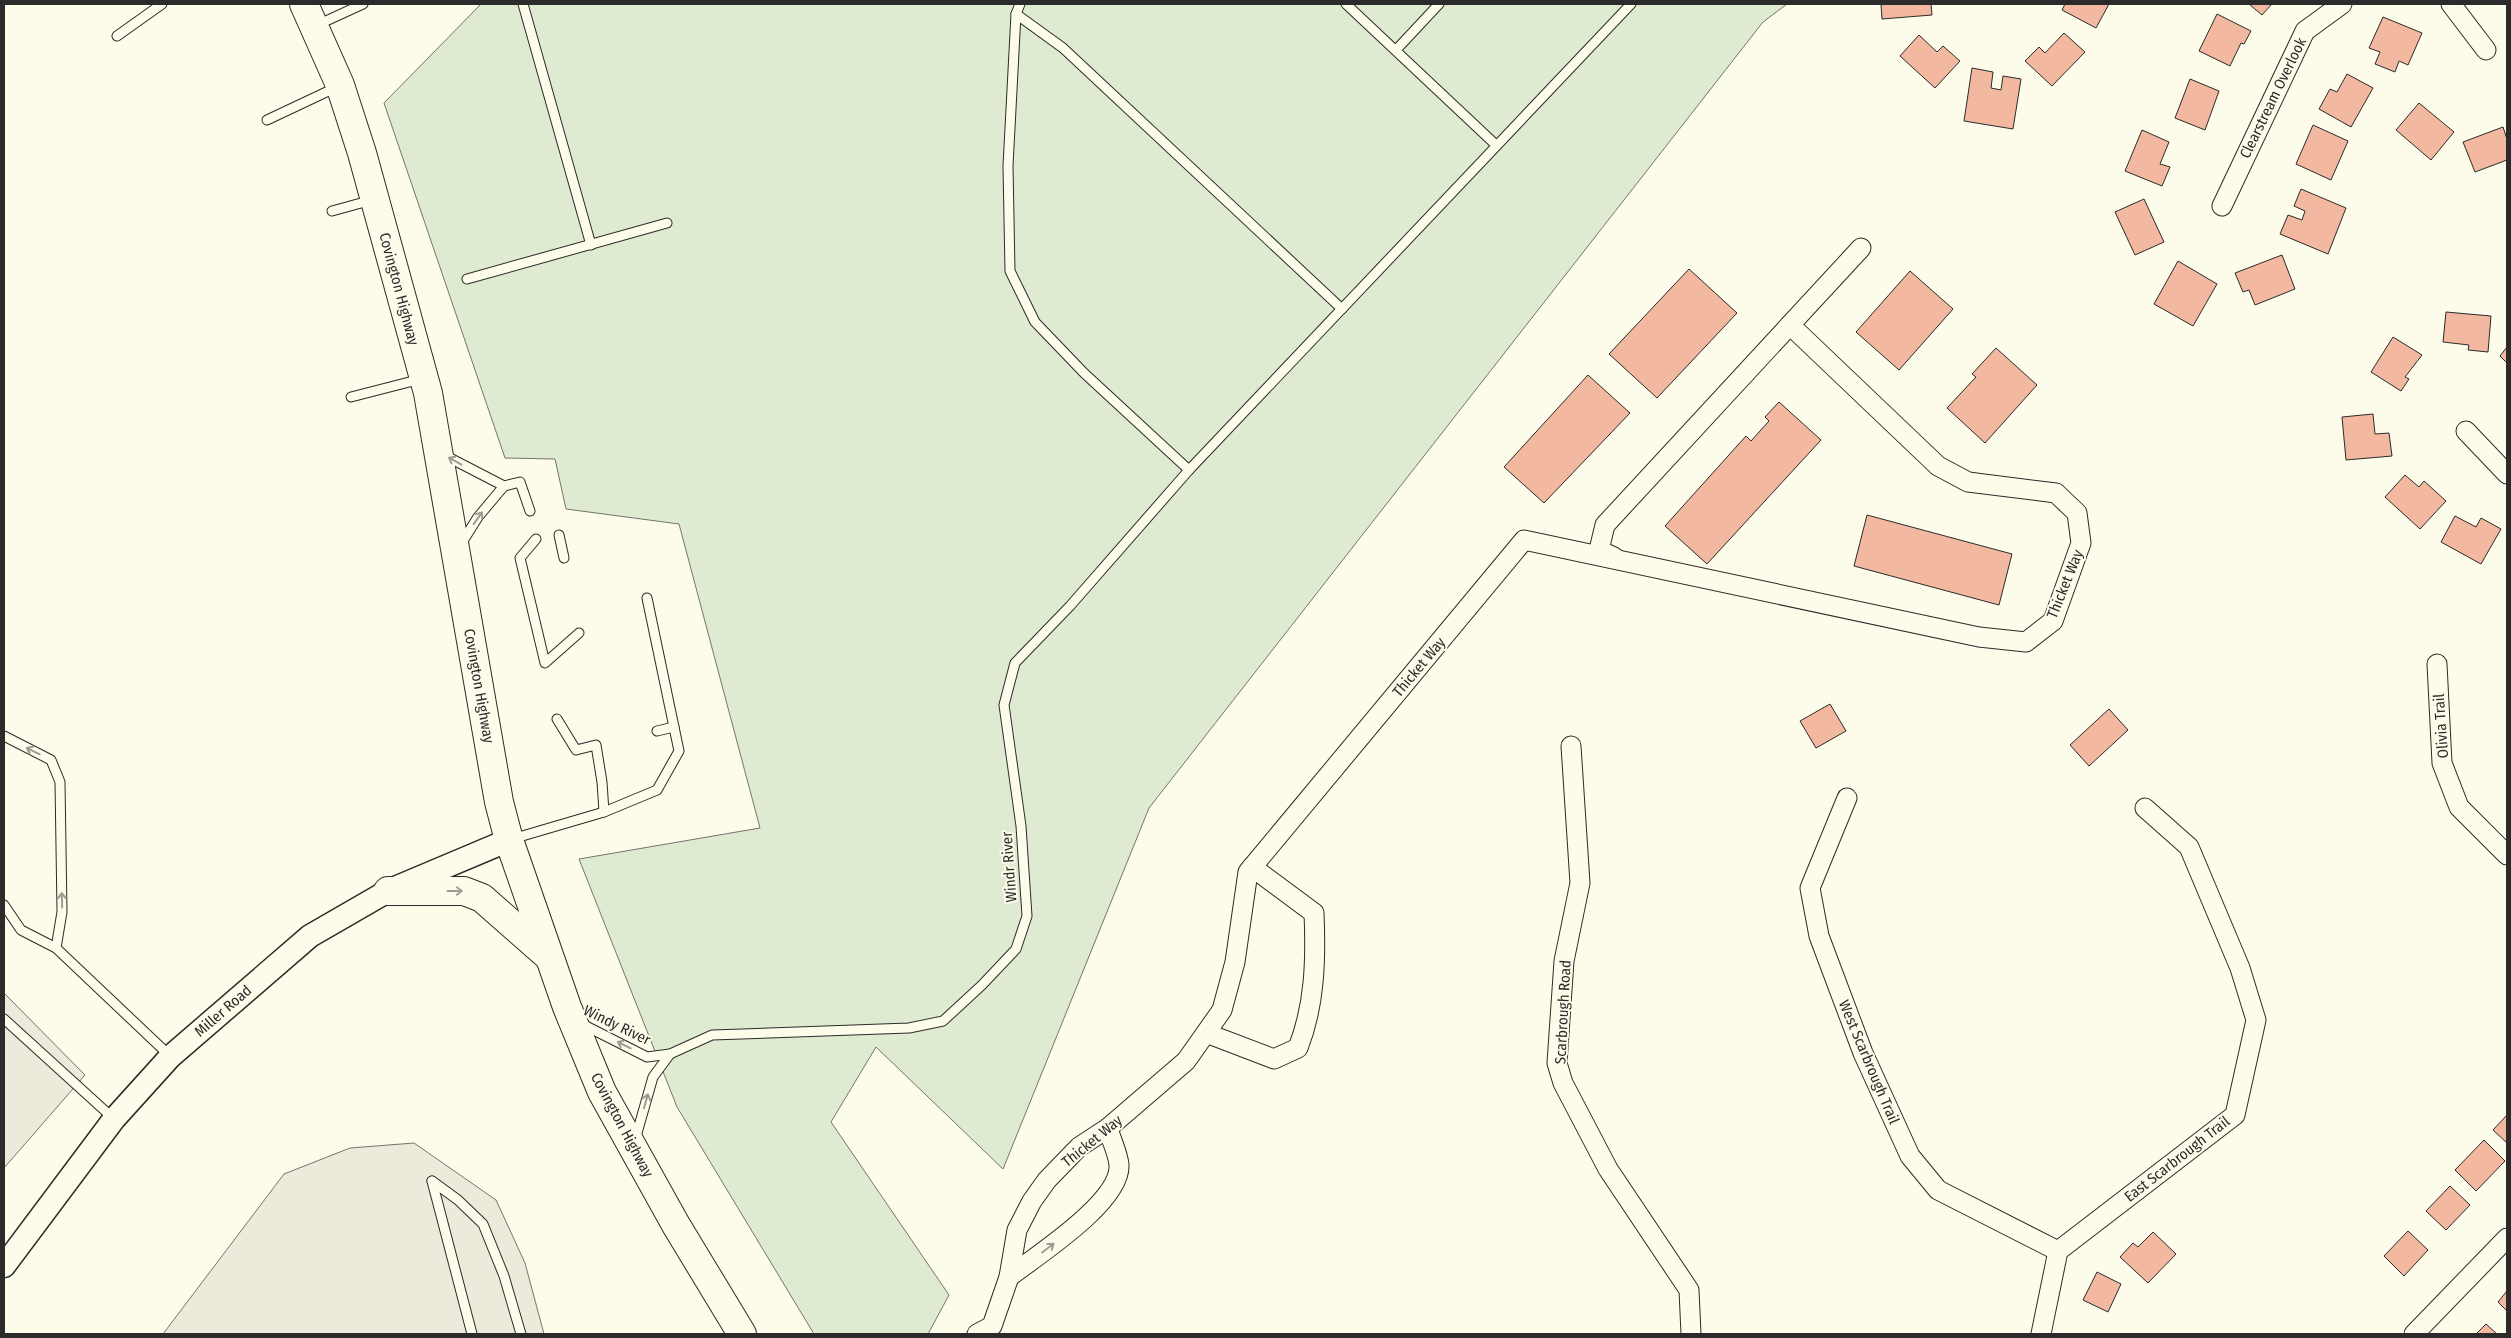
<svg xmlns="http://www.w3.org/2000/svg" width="2511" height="1338" font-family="'Fira Sans Condensed',sans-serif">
	<rect width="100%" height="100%" fill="#fdfbea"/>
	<!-- green -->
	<path fill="#deebd1" stroke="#74746e" d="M481 4H1787L1763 22 1149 808 1003 1169 876 1047 831 1122 949 1295 928 1334H814L677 1107 579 859 760 828 679 524 566 509 555 459 505 458 384 103Z"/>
	<!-- parking -->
	<g fill="#eceadb" stroke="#74746e">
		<path d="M4 993 85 1075 4 1168Z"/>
		<path d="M414 1143 496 1200 525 1263 544 1334H163L284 1174 350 1148Z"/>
	</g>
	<!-- building -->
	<g fill="#f2b8a0" stroke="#2b2b2b">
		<path d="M1881 4H1931L1932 15 1882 19Z"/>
		<path d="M2065 4H2109L2096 28 2062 10Z"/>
		<path d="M2249 4H2272L2262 15Z"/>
		<path d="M2217 14 2251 31 2244 44 2241 43 2230 66 2199 51Z"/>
		<path d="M2383 17 2422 33 2408 65 2399 61 2395 72 2375 64 2380 52 2369 48Z"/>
		<path d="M2064 33 2085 52 2052 86 2025 61 2039 47 2045 53Z"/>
		<path d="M1919 35 1937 52 1943 46 1960 61 1935 88 1900 56Z"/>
		<path d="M1972 68 1993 72 1991 88 2001 90 2003 76 2021 79 2013 129 1964 121Z"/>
		<path d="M2347 74 2373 88 2351 127 2319 109 2330 89 2337 92Z"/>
		<path d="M2190 79 2219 91 2205 130 2175 118Z"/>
		<path d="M2419 103 2454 132 2431 160 2396 130Z"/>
		<path d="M2313 125 2348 141 2331 180 2296 164Z"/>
		<path d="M2503 127 2507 139V160L2475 172 2463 142Z"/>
		<path d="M2142 130 2169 142 2160 164 2170 167 2162 186 2125 171Z"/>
		<path d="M2301 189 2346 208 2328 254 2280 234 2288 215 2302 220 2305 211 2294 206Z"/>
		<path d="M2144 199 2164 242 2135 255 2115 212Z"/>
		<path d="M2282 255 2295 289 2255 305 2249 290 2243 292 2235 273Z"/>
		<path d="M2178 261 2217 284 2193 326 2154 304Z"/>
		<path d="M1689 269 1737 313 1657 398 1609 354Z"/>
		<path d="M1910 271 1953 309 1899 370 1856 332Z"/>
		<path d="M2446 312 2491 316 2488 352 2468 350 2469 345 2443 342Z"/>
		<path d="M2393 337 2422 355 2405 377 2409 379 2401 391 2371 372Z"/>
		<path d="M2507 347V363L2500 356Z"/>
		<path d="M1996 348 2037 385 1985 443 1947 408 1976 377 1972 374Z"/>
		<path d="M1588 375 1630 413 1544 503 1504 467Z"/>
		<path d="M1779 402 1821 440 1707 564 1665 526 1746 436 1751 441 1769 421 1765 417Z"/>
		<path d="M2373 414 2375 434 2389 433 2392 456 2346 460 2342 417Z"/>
		<path d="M2405 475 2419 487 2424 481 2446 501 2420 529 2385 497Z"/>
		<path d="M1867 515 2012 554 1999 605 1854 566Z"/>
		<path d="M2455 516 2476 527 2481 518 2501 529 2481 564 2441 542Z"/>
		<path d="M1830 704 1846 731 1816 748 1800 721Z"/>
		<path d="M2109 709 2128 730 2089 766 2070 745Z"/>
		<path d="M2507 1115V1143L2493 1130Z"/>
		<path d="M2484 1140 2505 1161 2476 1191 2455 1170Z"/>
		<path d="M2450 1186 2470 1205 2446 1230 2426 1211Z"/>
		<path d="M2408 1231 2428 1250 2404 1276 2384 1256Z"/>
		<path d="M2153 1232 2176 1254 2148 1283 2120 1257 2133 1243 2138 1247Z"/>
		<path d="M2097 1272 2121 1284 2108 1312 2083 1300Z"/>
		<path d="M2507 1291V1311L2498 1302Z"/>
		<path d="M2486 1324 2497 1334H2476Z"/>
	</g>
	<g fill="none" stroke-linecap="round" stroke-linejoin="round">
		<!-- service casing -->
		<g stroke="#2b2b2b" stroke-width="11">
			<g id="service">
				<path d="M523 4 591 245"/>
				<path d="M1020 4 1016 14 1008 166 1010 271 1035 322 1084 373 1189 470"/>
				<path d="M1346 4 1496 145"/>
				<path d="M1016 14 1063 48 1342 309"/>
				<path d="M315 26 363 4"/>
				<path d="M117 36 162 4"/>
				<path d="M1396 50 1439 4"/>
				<path d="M267 120 337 87"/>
				<path d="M332 211 372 200"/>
				<path d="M467 279 667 223"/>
				<path d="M351 397 421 379"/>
				<path d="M444 455 504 486"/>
				<path d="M559 535 564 558"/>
				<path d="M536 539 520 558 545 663 579 633"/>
				<path d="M461 544 478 517 504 486 520 482 530 511"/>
				<path d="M557 719 576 750 596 745 602 782 604 812"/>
				<path d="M657 731 674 727"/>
				<path d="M4 736 51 760 60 782 62 912 56 948"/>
				<path d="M512 839 604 812 657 790 679 751 647 598"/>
				<path d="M4 905 21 930 56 948 170 1056"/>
				<path d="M4 1019 114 1119"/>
				<path d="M580 1023 647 1057 670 1054 712 1035 909 1028 943 1021 982 985 1016 949 1027 916 1021 826 1004 705 1015 663 1070 606 1189 470 1631 4"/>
				<path d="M635 1140 653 1077 670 1054"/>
				<path d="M432 1181 458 1200 483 1224 504 1276 521 1334"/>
				<path d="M432 1181 472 1334"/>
			</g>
		</g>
		<!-- minor casing -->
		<g stroke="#2b2b2b" stroke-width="21">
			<g id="minor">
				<path d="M2451 4 2486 50"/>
				<path d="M2222 206 2305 31 2342 4"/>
				<path d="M2466 431 2507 474"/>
				<path d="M1614 557 1599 550 1605 525 1861 248"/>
				<path d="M2437 664 2442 763 2459 807 2507 855"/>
				<path d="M1571 746 1580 883 1564 961 1557 1063 1563 1083 1608 1169 1689 1290 1691 1334"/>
				<path d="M1847 798 1810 888 1819 936 1863 1053 1910 1156 1938 1190 2058 1251"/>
				<path d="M1206 1033 1274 1059 1298 1048C1315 1005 1316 959 1314 913L1252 867"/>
				<path d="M1009 1277C1036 1256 1121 1202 1119 1165 1118 1153 1111 1140 1108 1128"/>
				<path d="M977 1334 992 1326 1009 1277 1017 1230 1032 1201 1047 1180 1079 1147 1108 1128 1186 1061 1222 1010 1235 962 1248 872 1524 540 1979 637 2026 642 2053 621 2081 543 2077 513 2056 493 1968 482 1938 466 1790 325"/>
				<path d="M2041 1334 2058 1251 2235 1115 2256 1020 2240 968 2189 847 2145 808"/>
				<path d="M2414 1334 2507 1238"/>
			</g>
		</g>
		<!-- tertiary casing -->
		<g stroke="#2b2b2b" stroke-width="25">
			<path id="tertiary" d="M4 1266 114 1119 170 1057 310 936 388 891 509 840"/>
		</g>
		<!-- primary casing -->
		<g stroke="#2b2b2b" stroke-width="30">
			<g id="primary">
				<path d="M304 4 340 85 362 153 428 393 499 802 509 840 567 1007 602 1092 676 1225 742 1334"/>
				<path d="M388 891H464L482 898 548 956"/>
			</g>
		</g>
		<!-- service -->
		<use href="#service" stroke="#fdfbea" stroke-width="9"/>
		<!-- minor -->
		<use href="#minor" stroke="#fdfbea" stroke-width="19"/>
		<!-- tertiary -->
		<use href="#tertiary" stroke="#fdfbea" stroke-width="22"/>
		<!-- primary -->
		<use href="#primary" stroke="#fdfbea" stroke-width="28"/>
	</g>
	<!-- one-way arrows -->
	<defs><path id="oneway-shaft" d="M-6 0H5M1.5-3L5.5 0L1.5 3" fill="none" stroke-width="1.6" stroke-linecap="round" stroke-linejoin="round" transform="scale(1.25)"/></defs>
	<g stroke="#9e9d94">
		<use href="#oneway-shaft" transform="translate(455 461) rotate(-151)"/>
		<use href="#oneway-shaft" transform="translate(478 518) rotate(-55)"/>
		<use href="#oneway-shaft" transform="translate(33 751) rotate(-154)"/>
		<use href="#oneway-shaft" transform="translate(455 891)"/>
		<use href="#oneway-shaft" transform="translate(62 900) rotate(-91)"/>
		<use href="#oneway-shaft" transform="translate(624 1045) rotate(-154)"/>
		<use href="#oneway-shaft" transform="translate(646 1101) rotate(-74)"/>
		<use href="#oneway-shaft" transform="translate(1048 1248) rotate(-37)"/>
	</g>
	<g text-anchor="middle" stroke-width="4" stroke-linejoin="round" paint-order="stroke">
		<!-- street labels -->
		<g font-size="15" fill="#2b2b2b" stroke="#fdfbea">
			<text transform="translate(2273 98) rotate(-64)" y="5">Clearstream Overlook</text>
			<text transform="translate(399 289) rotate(75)" y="5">Covington Highway</text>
			<text transform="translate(2065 584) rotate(-68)" y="5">Thicket Way</text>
			<text transform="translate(1419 667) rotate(-50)" y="5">Thicket Way</text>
			<text transform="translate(479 686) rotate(80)" y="5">Covington Highway</text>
			<text transform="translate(2441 726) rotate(-94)" y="5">Olivia Trail</text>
			<text transform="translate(1009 867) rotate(-94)" y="5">Windr River</text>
			<text transform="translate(223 1011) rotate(-41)" y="5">Miller Road</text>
			<text transform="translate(1563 1012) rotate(-87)" y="5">Scarbrough Road</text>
			<text transform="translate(617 1025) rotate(26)" y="5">Windy River</text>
			<text transform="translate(1869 1062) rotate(67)" y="5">West Scarbrough Trail</text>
			<text transform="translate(622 1125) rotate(62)" y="5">Covington Highway</text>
			<text transform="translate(1092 1141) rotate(-39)" y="5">Thicket Way</text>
			<text transform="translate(2177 1159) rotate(-38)" y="5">East Scarbrough Trail</text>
		</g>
	</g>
	<!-- border -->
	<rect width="2511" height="1338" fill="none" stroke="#2b2b2b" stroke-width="10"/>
</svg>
